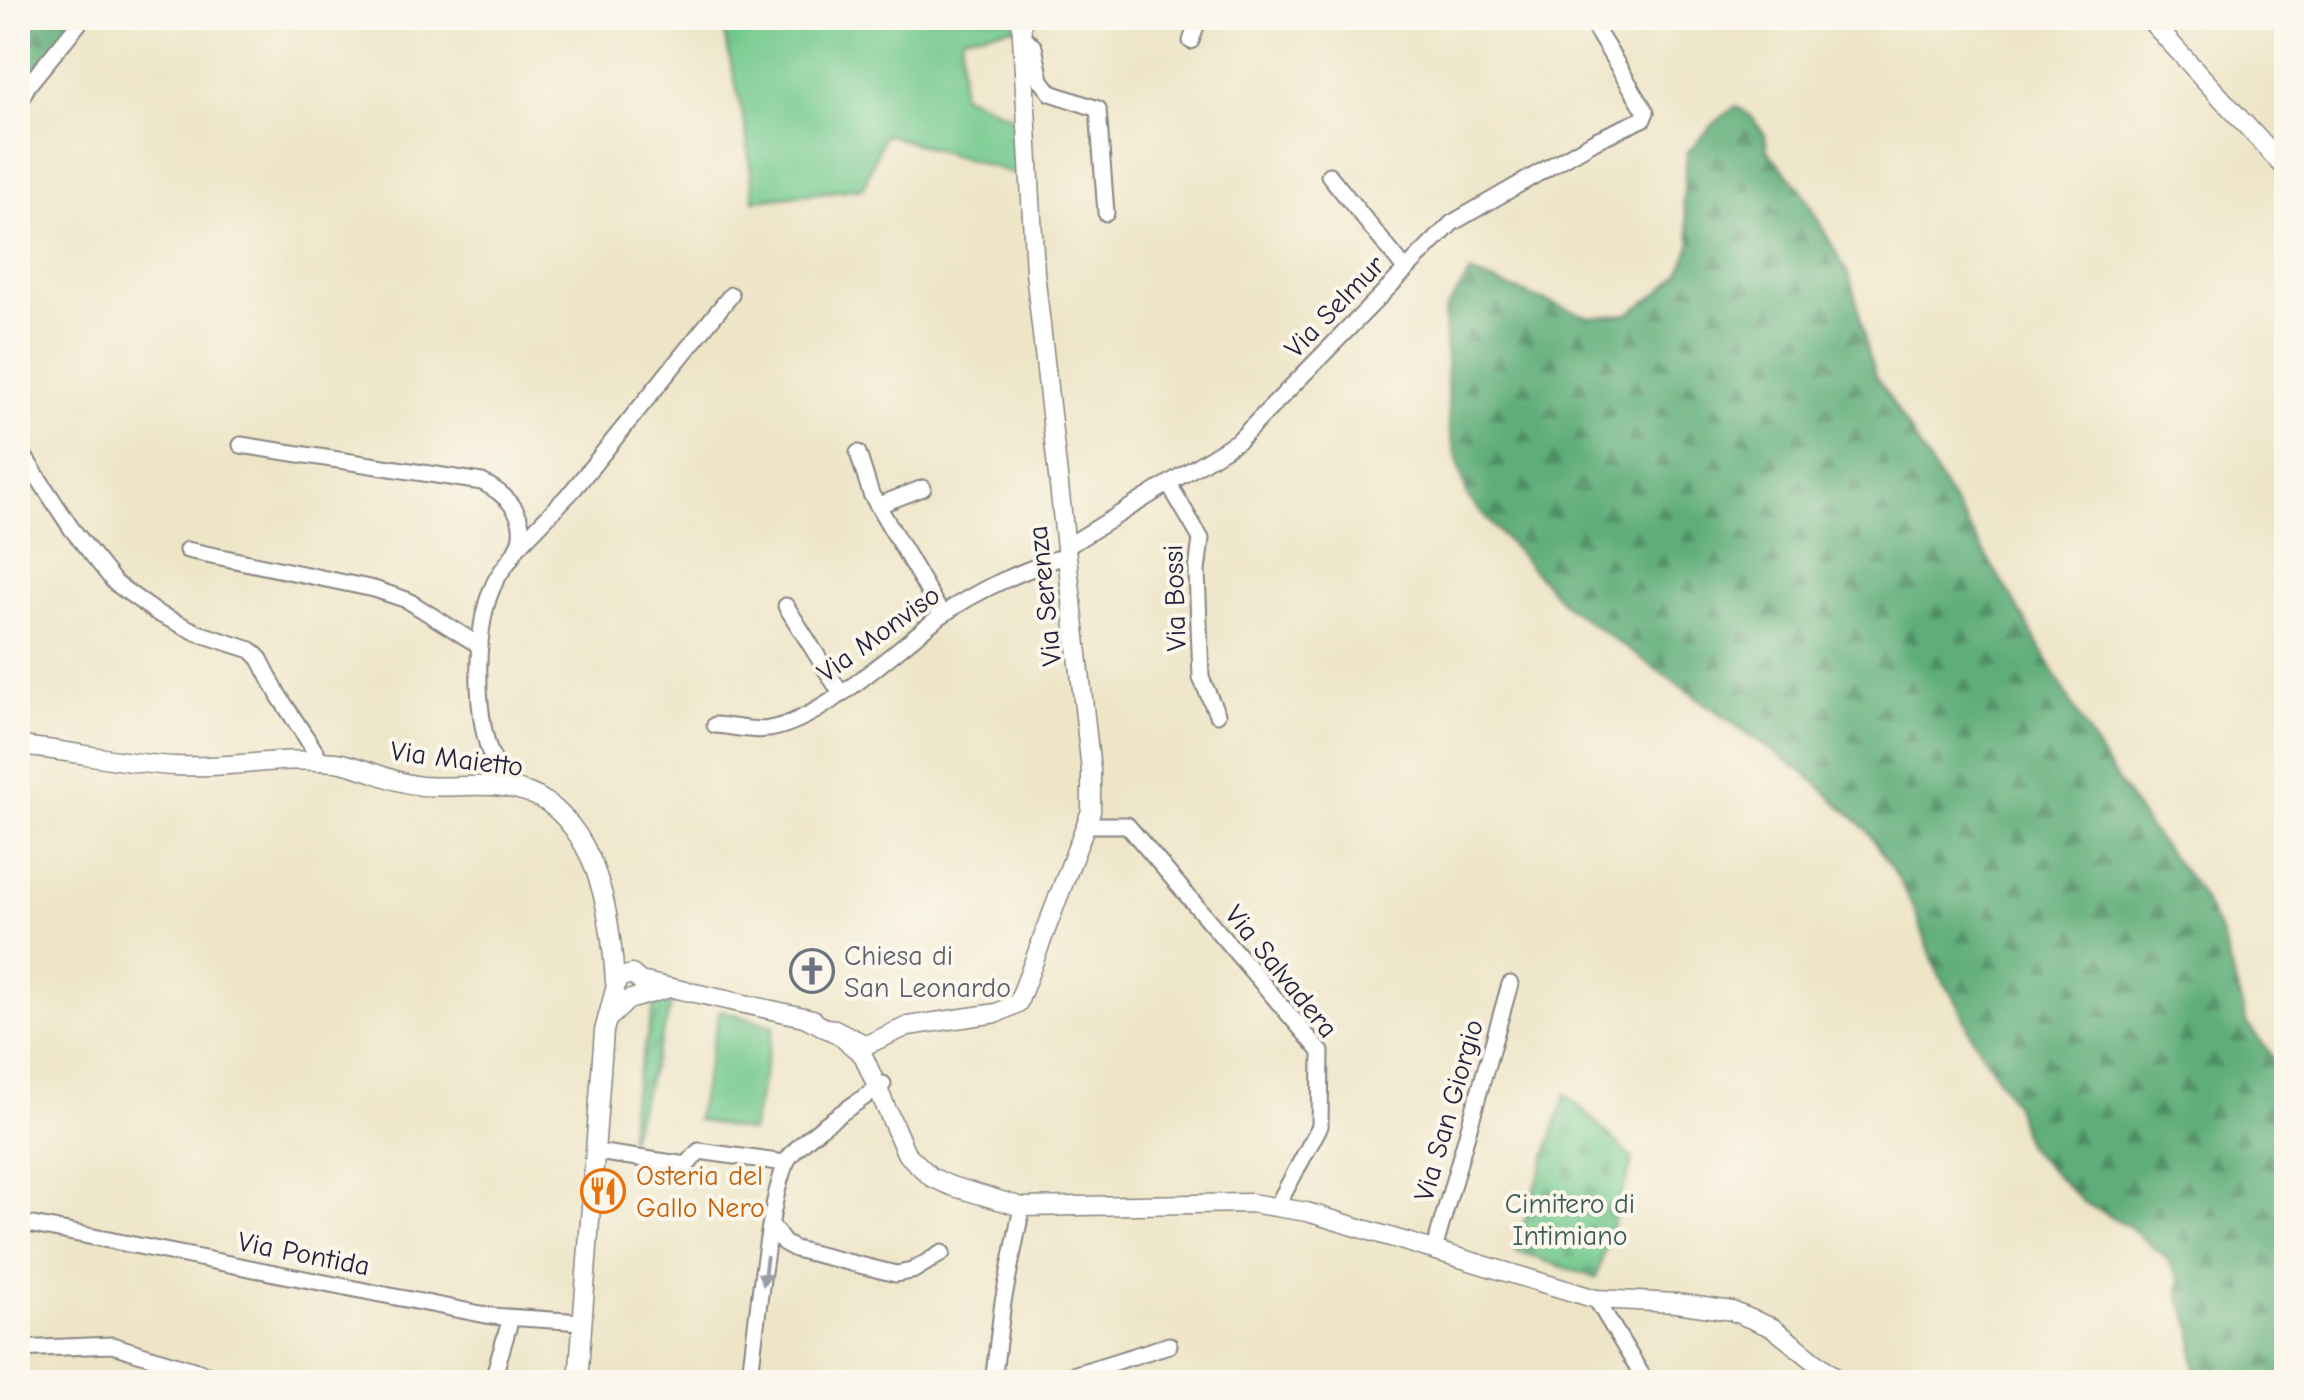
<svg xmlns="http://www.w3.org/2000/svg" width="2304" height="1400" font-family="'Comic Neue',sans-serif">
	<defs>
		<pattern id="forest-firs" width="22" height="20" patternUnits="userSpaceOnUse" patternTransform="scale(2.5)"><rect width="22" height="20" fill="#5ead78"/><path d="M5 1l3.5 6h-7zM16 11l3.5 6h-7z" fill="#4d8c64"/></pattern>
		<pattern id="cemetery-stones" width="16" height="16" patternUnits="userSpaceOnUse" patternTransform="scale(2.5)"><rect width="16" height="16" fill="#73c98d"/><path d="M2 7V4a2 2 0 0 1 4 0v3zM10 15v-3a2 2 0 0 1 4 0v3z" fill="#63ac7b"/></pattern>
		<pattern id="garden-furrows" width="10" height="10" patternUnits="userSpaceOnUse" patternTransform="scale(2.5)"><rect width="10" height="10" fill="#73c98d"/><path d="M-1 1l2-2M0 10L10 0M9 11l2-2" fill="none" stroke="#63ac7b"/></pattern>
	</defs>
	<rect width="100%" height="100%" fill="#fbf7ec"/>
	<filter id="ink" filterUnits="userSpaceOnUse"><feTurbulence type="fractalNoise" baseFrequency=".01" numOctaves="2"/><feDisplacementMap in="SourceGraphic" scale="20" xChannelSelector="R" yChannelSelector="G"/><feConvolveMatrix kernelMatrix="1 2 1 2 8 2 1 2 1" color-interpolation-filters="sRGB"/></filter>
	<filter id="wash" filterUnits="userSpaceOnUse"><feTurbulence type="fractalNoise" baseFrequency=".0048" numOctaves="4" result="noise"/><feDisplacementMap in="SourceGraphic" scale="40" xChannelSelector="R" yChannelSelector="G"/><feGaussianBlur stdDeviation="2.25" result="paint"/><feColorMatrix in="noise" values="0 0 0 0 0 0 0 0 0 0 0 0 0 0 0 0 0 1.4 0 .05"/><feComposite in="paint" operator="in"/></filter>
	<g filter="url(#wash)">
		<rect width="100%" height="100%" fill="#eee5c7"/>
		<!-- green -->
		<g fill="#73c98d" stroke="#4a7664" stroke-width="2.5">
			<path d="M721 18H1016V27L962 36 961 94 1020 120 1022 176 884 134 863 188 754 200 746 130Z"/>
			<path d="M720 1010 774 1026 751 1132 696 1120Z"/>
		</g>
		<!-- forest -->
		<g fill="url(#forest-firs)" stroke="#40685a" stroke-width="2.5">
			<path d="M18 18H87L32 92 18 146Z"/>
			<path d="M1736 106 1750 115 1765 135 1767 150 1800 188 1847 272 1854 289 1868 355 1876 376 2018 608 2098 751 2147 826 2197 889 2222 937 2247 1024 2286 1073V1382H2195L2193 1328 2179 1297 2180 1278 2167 1259 2130 1227 2083 1202 2026 1146 2015 1105 1971 1035 1959 1006 1937 971 1915 911 1898 878 1866 829 1811 778 1565 605 1468 498 1449 429 1444 313 1470 273 1589 317 1628 314 1659 293 1680 273 1692 243 1683 202 1687 153 1715 123Z"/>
		</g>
		<!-- cemetery -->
		<path fill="url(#cemetery-stones)" stroke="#4a7664" stroke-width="2.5" d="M1566 1094 1633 1159 1596 1278 1515 1251Z"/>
		<!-- garden -->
		<path fill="url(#garden-furrows)" stroke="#4a7664" stroke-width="2.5" d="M656 999 673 1000 629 1141 631 1103Z"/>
	</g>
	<g filter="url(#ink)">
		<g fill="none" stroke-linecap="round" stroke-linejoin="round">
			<!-- minor casing -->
			<g stroke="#888481" stroke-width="19">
				<g id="minor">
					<path d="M1022 35 1034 47 1041 80 1051 93 1098 109 1106 213"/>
					<path d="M1191 41 1199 18"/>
					<path d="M18 105 28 85 83 18"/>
					<path d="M1329 175 1405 269"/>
					<path d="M241 445 482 482C502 492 524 510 521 535 519 553 502 567 495 582 474 623 475 706 489 750 494 764 504 776 514 788"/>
					<path d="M18 447 71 528 115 583 157 613 198 633 251 650 260 659 279 696 322 762"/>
					<path d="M858 453 871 494 942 615"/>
					<path d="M1169 484 1201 539 1197 571 1201 678 1217 714"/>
					<path d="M879 505 923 488"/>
					<path d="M1066 547 1239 440 1452 223 1596 140 1643 119 1646 112 1589 18"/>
					<path d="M517 548 573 490 731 295"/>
					<path d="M187 550 374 589 407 600 480 646"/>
					<path d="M786 606 840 692"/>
					<path d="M715 725C732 726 753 732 769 729 825 720 896 648 942 615 980 588 1023 571 1067 555"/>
					<path d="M1086 825H1127L1321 1052 1320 1126 1277 1206"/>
					<path d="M596 1152 687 1165 699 1151 785 1163"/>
					<path d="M18 1222 491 1316 583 1322"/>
					<path d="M771 1225 784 1243 795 1249 896 1274 912 1271 942 1253"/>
					<path d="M1434 1250 1510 984"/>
					<path d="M1596 1299 1646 1382"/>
					<path d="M18 1349 112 1345 233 1382"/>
					<path d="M492 1382 511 1318"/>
					<path d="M749 1382C755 1341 770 1178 791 1155 814 1128 855 1105 883 1084"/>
					<path d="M993 1382 1003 1302 1022 1207"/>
					<path d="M1050 1382 1169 1345"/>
				</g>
			</g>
			<!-- tertiary casing -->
			<g stroke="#888481" stroke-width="21">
				<g id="tertiary">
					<path d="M2148 18 2286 169"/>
					<path d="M18 746C70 750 122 764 175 766 228 769 283 756 335 762 365 766 391 783 422 786 464 789 511 777 548 803 601 842 611 921 615 982"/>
					<path d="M806 1018 839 1035 863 1055 906 1153 931 1177 951 1186 1022 1207 1250 1203 1307 1212 1596 1299 1676 1303 1732 1311 1773 1328 1841 1382"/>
					<path d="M607 1020 628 1000 666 989"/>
					<path d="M825 1028 835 1029 866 1045 908 1026 997 1013 1018 1003 1091 811V770L1035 272 1021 18"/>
					<path d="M578 1382 604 1031 618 978 632 974 640 981 813 1019"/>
				</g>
			</g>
			<!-- minor -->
			<use href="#minor" stroke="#fff" stroke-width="15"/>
			<!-- tertiary -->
			<use href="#tertiary" stroke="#fff" stroke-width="18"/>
		</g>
		<!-- one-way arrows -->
		<defs><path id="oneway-solid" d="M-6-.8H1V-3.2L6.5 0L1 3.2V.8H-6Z" transform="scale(2.5)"/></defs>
		<use fill="#9c9ca7" href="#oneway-solid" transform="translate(765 1271) rotate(97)"/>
	</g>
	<!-- icons -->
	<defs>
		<g id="church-ring" transform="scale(2.25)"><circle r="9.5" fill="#fbf7ec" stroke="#6b7280" stroke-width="1.5"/><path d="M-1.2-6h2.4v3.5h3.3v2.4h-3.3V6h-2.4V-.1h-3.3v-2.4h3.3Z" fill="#6b7280"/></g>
		<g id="restaurant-ring" transform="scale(2.25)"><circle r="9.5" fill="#fbf7ec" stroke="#e8710a" stroke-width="1.5"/><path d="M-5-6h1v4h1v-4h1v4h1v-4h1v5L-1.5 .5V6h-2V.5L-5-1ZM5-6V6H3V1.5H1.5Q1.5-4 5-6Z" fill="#e8710a"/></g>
	</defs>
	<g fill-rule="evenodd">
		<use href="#church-ring" x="812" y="971"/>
		<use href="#restaurant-ring" x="603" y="1191"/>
	</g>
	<g text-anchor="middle" stroke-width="8" stroke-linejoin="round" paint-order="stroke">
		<!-- street labels -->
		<g font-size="28" fill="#22223b" stroke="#fbf7ec">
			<text transform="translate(1334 306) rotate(-46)" y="10">Via Selmur</text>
			<text transform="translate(1044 596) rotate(-96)" y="10">Via Serenza</text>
			<text transform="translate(1174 598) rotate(-92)" y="10">Via Bossi</text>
			<text transform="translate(878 633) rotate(-36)" y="10">Via Monviso</text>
			<text transform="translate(457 758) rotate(7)" y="10">Via Maietto</text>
			<text transform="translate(1282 971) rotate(51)" y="10">Via Salvadera</text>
			<text transform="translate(1448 1110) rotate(-74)" y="10">Via San Giorgio</text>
			<text transform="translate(304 1253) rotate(11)" y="10">Via Pontida</text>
		</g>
		<!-- worship labels -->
		<g font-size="28" fill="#5b616d" stroke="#fbf7ec" text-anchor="start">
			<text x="844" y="965">Chiesa di<tspan x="844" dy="32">San Leonardo</tspan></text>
		</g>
		<!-- food labels -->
		<g font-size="28" fill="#c56008" stroke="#fbf7ec" text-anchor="start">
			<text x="636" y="1185">Osteria del<tspan x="636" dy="32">Gallo Nero</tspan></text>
		</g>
		<!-- park labels -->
		<g font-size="28" fill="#3e5c58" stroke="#fbf7ec">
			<text x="1570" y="1213">Cimitero di<tspan x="1570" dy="32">Intimiano</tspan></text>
		</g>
	</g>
	<!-- margin -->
	<rect width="2304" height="1400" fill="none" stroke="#fbf7ec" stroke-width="60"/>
</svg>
